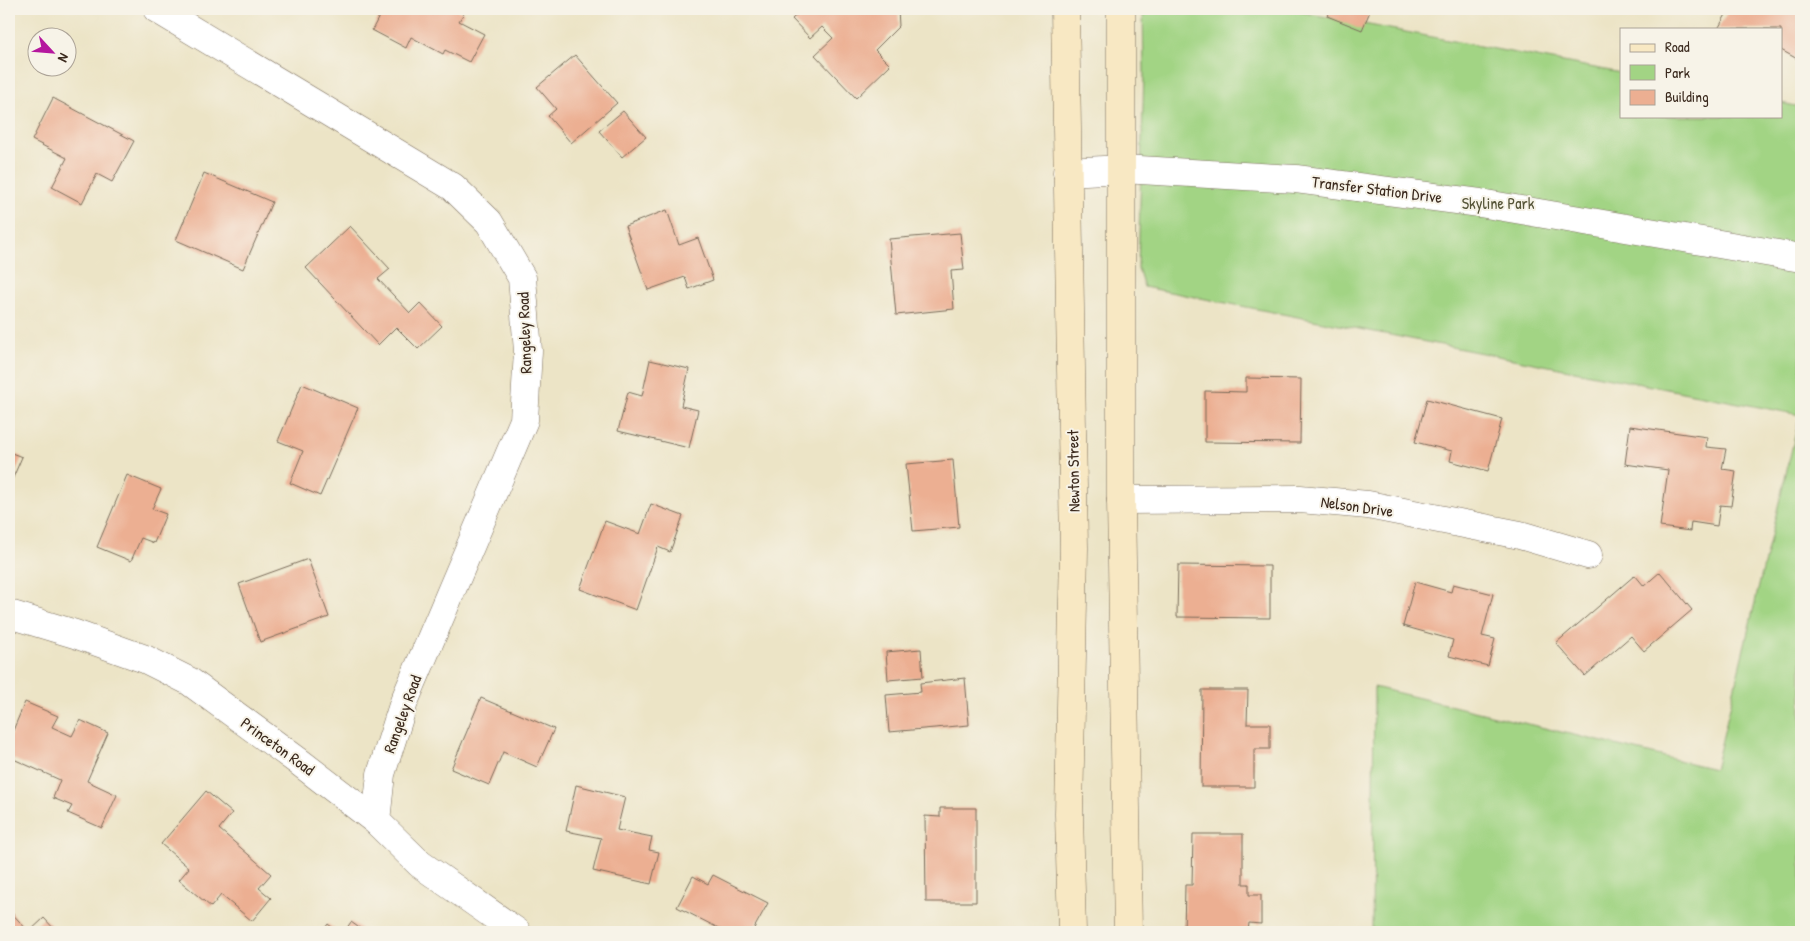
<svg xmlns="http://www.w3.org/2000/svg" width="1810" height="941" font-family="'Patrick Hand',sans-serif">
	<rect width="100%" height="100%" fill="#f7f3e8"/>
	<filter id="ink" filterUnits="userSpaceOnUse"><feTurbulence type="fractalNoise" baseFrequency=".02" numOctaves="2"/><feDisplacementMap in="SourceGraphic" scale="10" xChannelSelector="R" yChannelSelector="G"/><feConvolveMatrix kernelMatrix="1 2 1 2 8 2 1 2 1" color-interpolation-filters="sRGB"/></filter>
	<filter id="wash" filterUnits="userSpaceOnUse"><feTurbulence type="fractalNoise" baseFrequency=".0096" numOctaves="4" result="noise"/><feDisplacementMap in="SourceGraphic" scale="20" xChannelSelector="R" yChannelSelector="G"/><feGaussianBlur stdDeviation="1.12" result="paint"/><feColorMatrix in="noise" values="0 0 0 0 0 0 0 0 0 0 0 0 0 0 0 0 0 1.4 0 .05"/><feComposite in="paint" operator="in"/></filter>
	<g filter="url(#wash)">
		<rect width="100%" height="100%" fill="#ece4c6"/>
		<!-- green -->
		<path fill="#a2d484" stroke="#6e7f51" d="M1143 9H1285L1621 73V116H1781V103L1801 107V932H1372L1374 687 1715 769 1800 415 1144 287 1138 268 1144 73Z"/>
		<g id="blocks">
			<!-- building -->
			<g fill="#ecaf92">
				<path d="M383 9H455L464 13 459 21 484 34 469 62 445 50 443 54 411 37 406 48 372 30Z"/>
				<path d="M803 9H898L899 26 875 50 890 65 856 98 815 55 833 38 822 27 810 38 792 19Z"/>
				<path d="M1323 9H1371L1362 30 1327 16 1329 11Z"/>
				<path d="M1729 9H1801V61L1781 50V29H1718Z"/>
				<path d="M575 55 617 103 571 143 548 116 556 109 537 87Z"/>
				<path d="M53 98 134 141 112 182 97 174 82 203 52 187 67 158 32 140Z"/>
				<path d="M623 111 646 137 622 157 599 131Z"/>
				<path d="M204 173 272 202 243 269 176 240Z"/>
				<path d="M667 210 679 245 698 238 713 280 689 289 685 277 648 290 625 226Z"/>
				<path d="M350 226 390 269 378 279 410 313 420 303 442 326 418 349 396 327 378 345 306 268Z"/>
				<path d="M960 233 964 270 951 271 954 309 896 315 889 239Z"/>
				<path d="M650 360 689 369 681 406 698 410 689 448 618 431 628 392 642 396Z"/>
				<path d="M1246 378 1301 379 1300 443 1205 442V391L1246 392Z"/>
				<path d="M302 384 358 408 320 496 290 483 303 451 278 441Z"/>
				<path d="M1427 399 1502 419 1488 471 1450 461 1452 451 1415 442Z"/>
				<path d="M1630 426 1707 437 1706 447 1726 449 1722 469 1736 471 1731 506 1720 505 1717 526 1691 522 1690 531 1660 527 1668 470 1625 464Z"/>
				<path d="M9 452 22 457 9 487Z"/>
				<path d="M953 460 959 527 913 531 906 464Z"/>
				<path d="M127 475 161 489 152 509 166 514 154 543 141 538 131 561 97 547Z"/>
				<path d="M651 504 683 516 670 552 658 547 636 610 580 589 605 521 640 534Z"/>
				<path d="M308 559 329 617 260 642 239 584Z"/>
				<path d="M1178 565 1270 566V618L1177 617Z"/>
				<path d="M1660 572 1692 610 1644 651 1631 636 1585 676 1556 643 1635 575 1644 586Z"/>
				<path d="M1415 582 1451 592 1453 584 1493 594 1482 636 1495 639 1488 666 1449 656 1453 640 1403 626Z"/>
				<path d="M921 649 923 677 888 680 886 652Z"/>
				<path d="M965 678 969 725 889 732 886 695 921 692 920 683Z"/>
				<path d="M1202 690H1248L1247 724H1270V749H1254V787H1201Z"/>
				<path d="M481 698 554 729 537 767 503 752 489 785 451 769Z"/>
				<path d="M25 702 58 716 52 727 72 736 80 720 108 733 87 781 117 795 102 828 68 813 72 806 53 798 60 780 9 757V740Z"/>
				<path d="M576 785 625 797 617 830 652 837 649 850 659 852 651 884 593 871 601 838 566 831Z"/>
				<path d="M206 791 232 813 219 829 271 874 259 888 271 898 252 921 221 895 211 907 179 880 189 868 161 844Z"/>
				<path d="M940 808H976V902H926L925 816 940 817Z"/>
				<path d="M1193 834H1243V884H1249V895H1261V924L1249 923 1248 932H1184L1185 885H1192Z"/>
				<path d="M713 875 768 903 752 932H726L677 907 693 876 708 884Z"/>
				<path d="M9 910 29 932 44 918 57 932H9Z"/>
				<path d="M351 922 365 932H344Z"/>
				<path d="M328 924 338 932H322Z"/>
			</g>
		</g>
	</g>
	<g filter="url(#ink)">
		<use href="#blocks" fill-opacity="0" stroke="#796b59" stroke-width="1"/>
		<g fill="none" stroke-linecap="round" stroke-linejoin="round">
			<!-- minor casing -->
			<g stroke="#796b59" stroke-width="29">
				<g id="minor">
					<path d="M157 9 453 187 489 222 522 278 528 351 524 420 404 702 381 774 376 821"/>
					<path d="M1067 172 1122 169 1296 179 1480 203 1801 258"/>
					<path d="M1121 500 1300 499 1368 505 1520 535 1588 555"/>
					<path d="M9 614 75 634 145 659 189 681 298 761 376 821 420 864 517 932"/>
				</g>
			</g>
			<!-- secondary casing -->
			<g stroke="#796b59" stroke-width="29">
				<g id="secondary">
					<path d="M1065 9 1074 548 1069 814 1072 932"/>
					<path d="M1121 9V500L1128 932"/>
				</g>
			</g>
			<!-- minor -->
			<use href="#minor" stroke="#fff" stroke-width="28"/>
			<!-- secondary -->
			<use href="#secondary" stroke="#f8e8c3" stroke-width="28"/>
		</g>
	</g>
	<g text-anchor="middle" stroke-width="4" stroke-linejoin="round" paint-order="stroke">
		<!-- street labels -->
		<g font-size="16" fill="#3b2a1e" stroke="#f7f3e8">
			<text transform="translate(1377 189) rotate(7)" y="6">Transfer Station Drive</text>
			<text transform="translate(524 333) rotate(-92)" y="6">Rangeley Road</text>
			<text transform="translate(1073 471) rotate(-91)" y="6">Newton Street</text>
			<text transform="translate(1357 506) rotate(8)" y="6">Nelson Drive</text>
			<text transform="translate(402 714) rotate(-70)" y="6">Rangeley Road</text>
			<text transform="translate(278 746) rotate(36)" y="6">Princeton Road</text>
		</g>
		<!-- park labels -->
		<g font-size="16" fill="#555438" stroke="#f7f3e8">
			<text x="1498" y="209">Skyline Park</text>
		</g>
	</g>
	<!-- margin -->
	<rect width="1810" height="941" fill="none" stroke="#f7f3e8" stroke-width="30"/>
	<!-- legend -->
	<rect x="1620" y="28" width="162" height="90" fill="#f7f3e8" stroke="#aca397"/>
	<rect x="1630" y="44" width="25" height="8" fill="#f8e8c3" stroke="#aca397"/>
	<text x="1665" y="52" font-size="15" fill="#3b2a1e">Road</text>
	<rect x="1630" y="65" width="25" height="15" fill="#a2d484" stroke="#aca397"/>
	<text x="1665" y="78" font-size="15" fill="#3b2a1e">Park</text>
	<rect x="1630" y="90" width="25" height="15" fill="#ecaf92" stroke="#aca397"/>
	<text x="1665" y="102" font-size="15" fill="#3b2a1e">Building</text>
	<!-- north arrow -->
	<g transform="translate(52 52) rotate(116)"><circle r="24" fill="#f7f3e8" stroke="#aca397"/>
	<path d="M0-4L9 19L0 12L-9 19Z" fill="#b5179e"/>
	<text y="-8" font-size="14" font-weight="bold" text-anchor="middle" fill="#3b2a1e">N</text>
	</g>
</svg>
